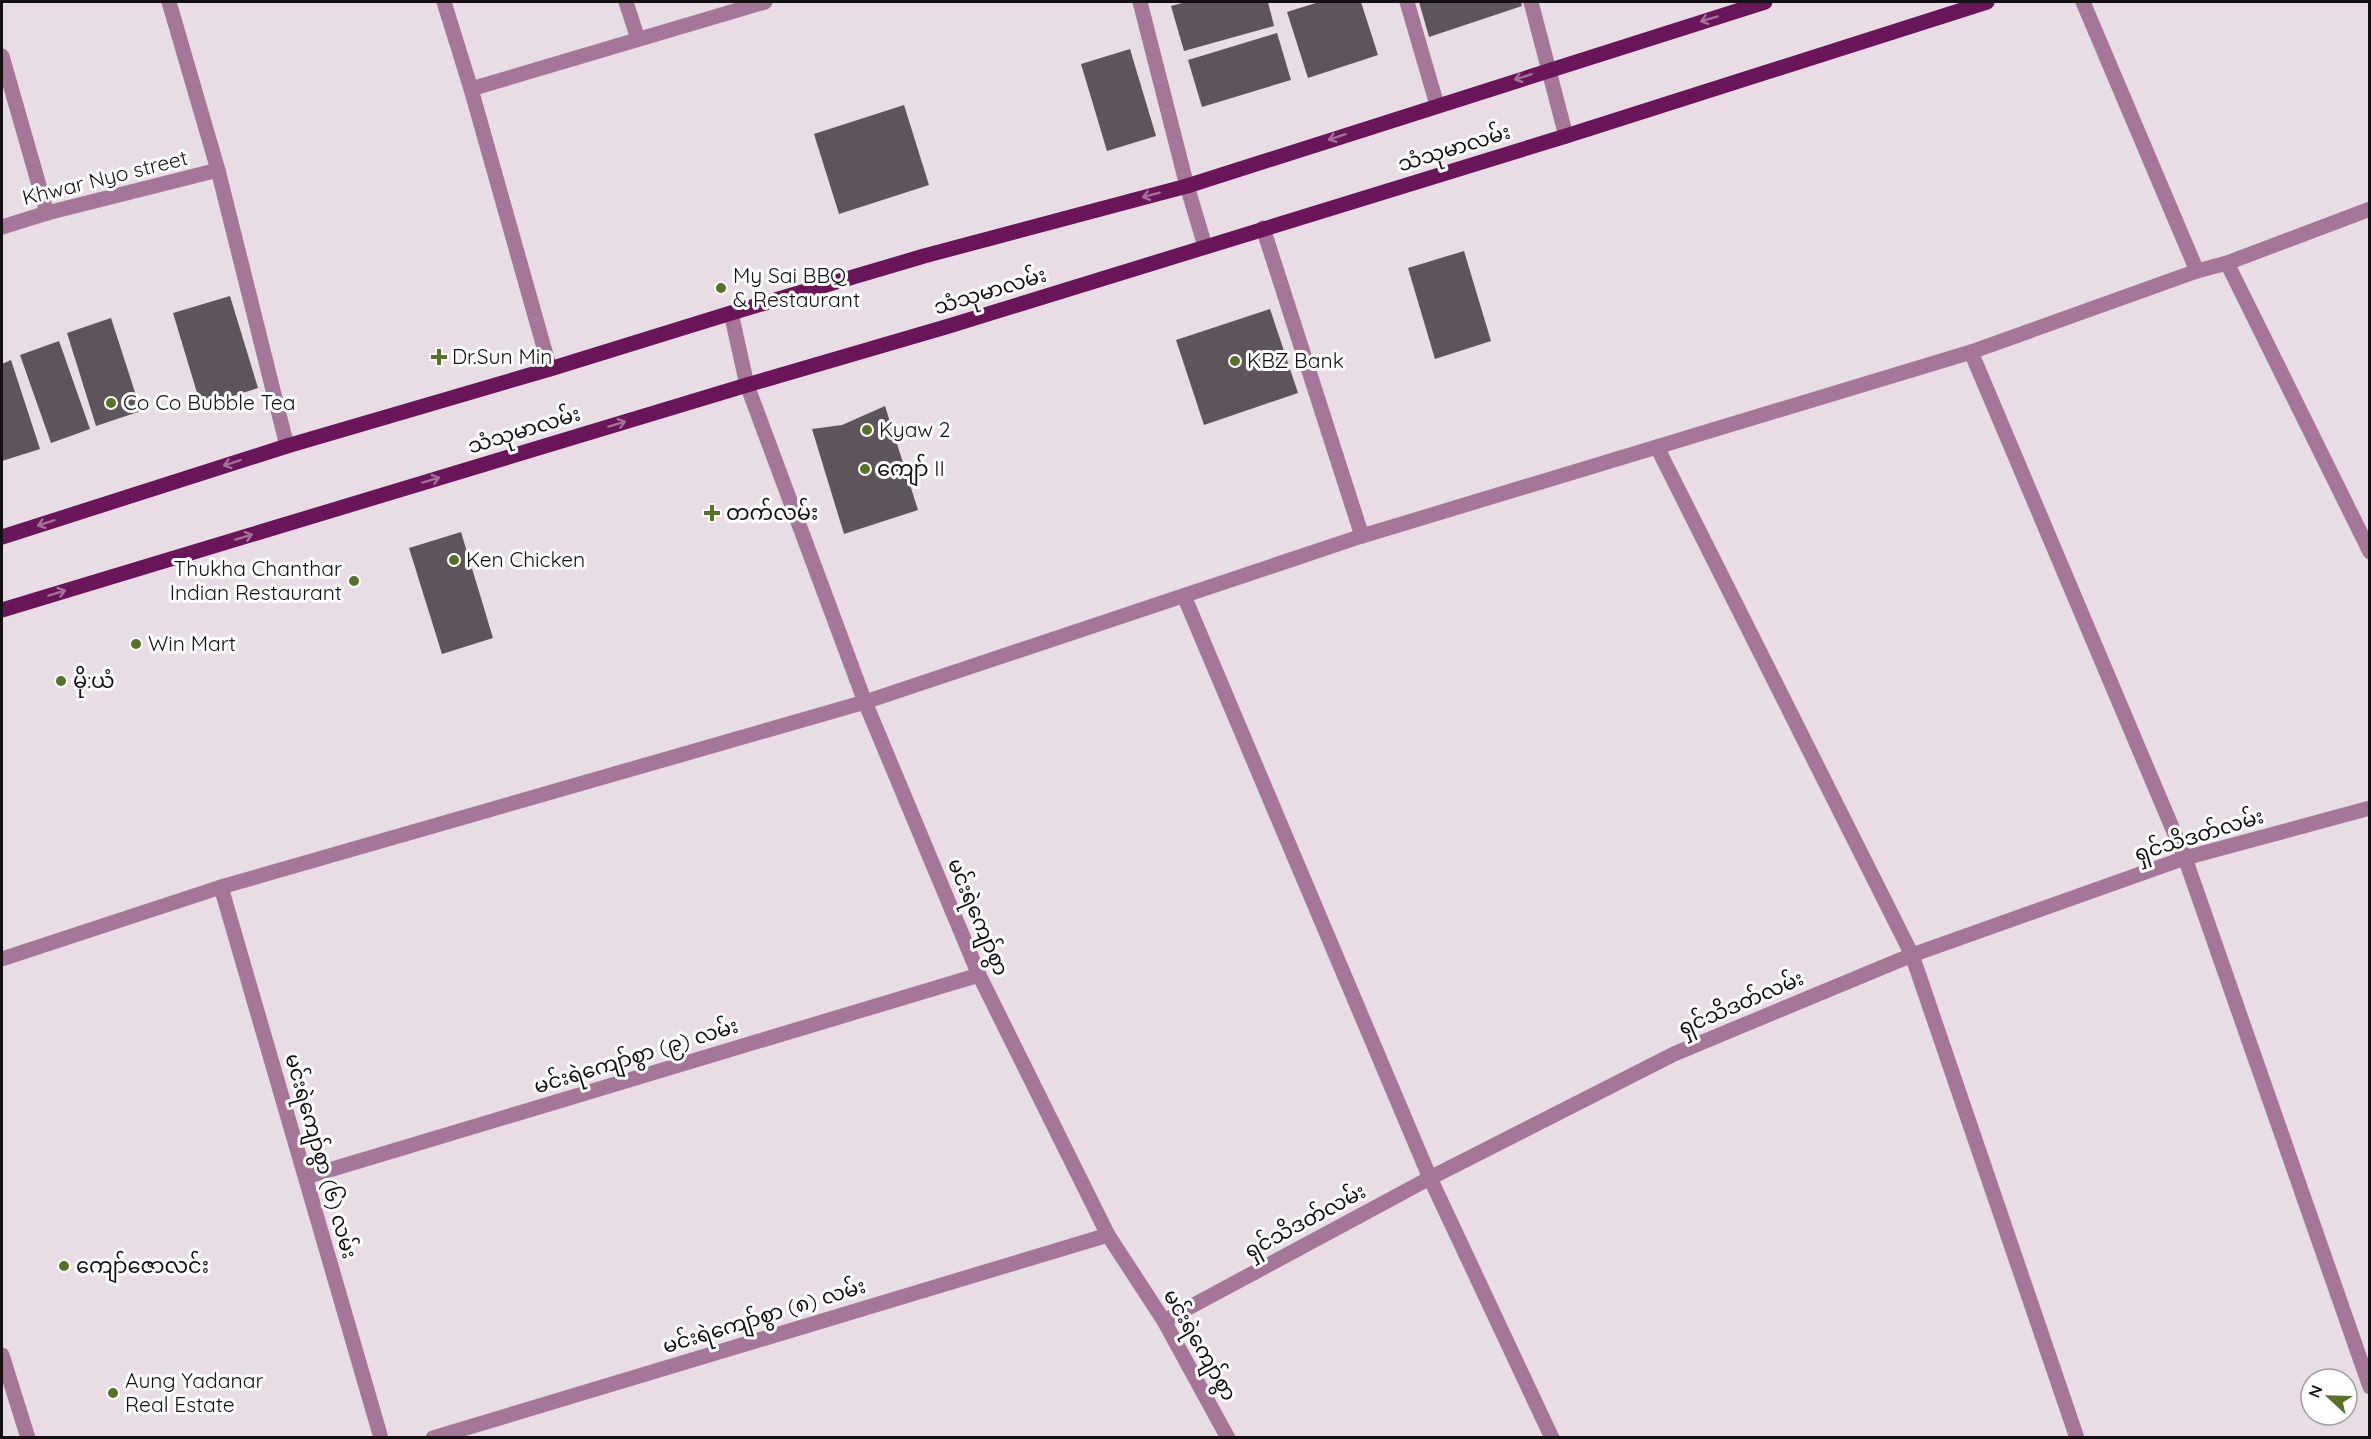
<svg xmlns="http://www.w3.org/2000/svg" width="2371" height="1439" font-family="Quicksand,'Noto Sans Myanmar',sans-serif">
	<rect width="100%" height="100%" fill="#e9dde5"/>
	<!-- building -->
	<g fill="#5e545b">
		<path d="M1186 2H1268L1274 26 1184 51 1171 6Z"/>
		<path d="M1319 2H1361L1378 55 1308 78 1287 12Z"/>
		<path d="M1419 2H1521L1522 6 1429 37Z"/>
		<path d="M1277 33 1291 80 1202 107 1188 60Z"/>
		<path d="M1130 49 1156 136 1107 151 1081 64Z"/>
		<path d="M904 105 929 185 839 214 814 134Z"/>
		<path d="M1464 251 1491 341 1435 359 1408 268Z"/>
		<path d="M230 296 258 388 201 406 173 313Z"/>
		<path d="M1270 309 1298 393 1204 425 1176 340Z"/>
		<path d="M111 318 141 411 96 426 67 333Z"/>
		<path d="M59 341 90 429 51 443 20 355Z"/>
		<path d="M11 360 40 449 2 461V364Z"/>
		<path d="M885 406 918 510 844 534 812 429 842 425Z"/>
		<path d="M461 532 493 638 442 654 409 548Z"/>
	</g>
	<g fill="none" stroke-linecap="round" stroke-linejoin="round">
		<!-- minor -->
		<g stroke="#a57697" stroke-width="15">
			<path d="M169 2 218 170 287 446"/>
			<path d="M444 2 471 89 550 369"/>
			<path d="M626 2 638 39"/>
			<path d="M1140 2 1187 186 1205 246"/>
			<path d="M1407 2 1437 105"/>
			<path d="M1531 2 1566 136"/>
			<path d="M2083 2 2197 271"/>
			<path d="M2 56 47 213"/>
			<path d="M471 89 765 2"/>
			<path d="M2 227 47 213 218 170"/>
			<path d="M1263 228 1362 536"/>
			<path d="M2227 263 2370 552"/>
			<path d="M731 313 747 385 865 702 979 975 1108 1235 1164 1321 1228 1438"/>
			<path d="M1971 352 2185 858 2370 1387"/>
			<path d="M1657 447 1912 955 2077 1438"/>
			<path d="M1184 596 1430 1178 1552 1438"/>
			<path d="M221 887 381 1438"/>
			<path d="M2 959 221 887 865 702 1362 536 1971 352 2197 271 2227 263 2370 209"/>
			<path d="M306 1177 979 975"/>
			<path d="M1164 1321 1430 1178 1674 1054 1912 955 2185 858 2370 808"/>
			<path d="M433 1438 1108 1235"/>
		</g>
		<!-- tertiary -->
		<path stroke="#a57697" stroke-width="15" d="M2 1355 28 1438"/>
		<!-- primary -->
		<g stroke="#6a1459" stroke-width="15">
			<path d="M2 537 287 446 550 369 731 313 924 256 1187 186 1765 2"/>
			<path d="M2 610 747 385 949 326 1566 136 1987 2"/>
		</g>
	</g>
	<!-- one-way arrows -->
	<defs><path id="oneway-shaft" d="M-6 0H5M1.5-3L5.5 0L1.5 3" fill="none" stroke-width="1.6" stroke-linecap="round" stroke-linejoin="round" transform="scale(1.5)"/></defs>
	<g stroke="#a6729b">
		<use href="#oneway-shaft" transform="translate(1709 19) rotate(163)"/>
		<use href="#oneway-shaft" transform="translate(1523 77) rotate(162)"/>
		<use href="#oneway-shaft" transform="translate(1337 137) rotate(162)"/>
		<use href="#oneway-shaft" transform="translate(1151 195) rotate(165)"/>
		<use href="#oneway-shaft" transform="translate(617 424) rotate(-17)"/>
		<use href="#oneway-shaft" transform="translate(232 463) rotate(162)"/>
		<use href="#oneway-shaft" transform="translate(431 480) rotate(-17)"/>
		<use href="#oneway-shaft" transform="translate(46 523) rotate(162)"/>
		<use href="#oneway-shaft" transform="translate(244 537) rotate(-17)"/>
		<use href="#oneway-shaft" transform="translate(57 593) rotate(-17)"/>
	</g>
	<!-- markers -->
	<g fill="#557227" stroke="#fff" stroke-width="2">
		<circle cx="721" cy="288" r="6"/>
		<path d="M436 348h6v6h6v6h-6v6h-6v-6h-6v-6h6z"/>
		<circle cx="1235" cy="361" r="6"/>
		<circle cx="111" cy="403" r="6"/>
		<circle cx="867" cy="430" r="6"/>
		<circle cx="865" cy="469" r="6"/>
		<path d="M709 504h6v6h6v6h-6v6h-6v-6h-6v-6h6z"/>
		<circle cx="454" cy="560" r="6"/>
		<circle cx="354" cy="581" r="6"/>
		<circle cx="136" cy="644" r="6"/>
		<circle cx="61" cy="681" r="6"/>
		<circle cx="64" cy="1266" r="6"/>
		<circle cx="113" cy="1393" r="6"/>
	</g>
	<g text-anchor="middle" stroke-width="6" stroke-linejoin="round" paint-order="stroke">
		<!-- street labels -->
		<g font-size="21" fill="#130f12" stroke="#fff">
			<text transform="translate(1454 148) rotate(-17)" y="7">သံသုမာလမ်း</text>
			<text transform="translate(105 178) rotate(-14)" y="7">Khwar Nyo street</text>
			<text transform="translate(990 291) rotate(-17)" y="7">သံသုမာလမ်း</text>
			<text transform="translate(524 430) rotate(-17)" y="7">သံသုမာလမ်း</text>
			<text transform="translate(2199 835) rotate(-17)" y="7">ရှင်သိဒတ်လမ်း</text>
			<text transform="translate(978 917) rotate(67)" y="7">မင်းရဲကျော်စွာ</text>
			<text transform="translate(1741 1003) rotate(-23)" y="7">ရှင်သိဒတ်လမ်း</text>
			<text transform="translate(636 1056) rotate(-17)" y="7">မင်းရဲကျော်စွာ (၉) လမ်း</text>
			<text transform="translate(321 1156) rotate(74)" y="7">မင်းရဲကျော်စွာ (၆) လမ်း</text>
			<text transform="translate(1305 1221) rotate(-28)" y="7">ရှင်သိဒတ်လမ်း</text>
			<text transform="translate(764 1316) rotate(-17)" y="7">မင်းရဲကျော်စွာ (၈) လမ်း</text>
			<text transform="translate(1200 1345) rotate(60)" y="7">မင်းရဲကျော်စွာ</text>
		</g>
		<!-- poi labels -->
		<g font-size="21" fill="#130f12" stroke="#fff" text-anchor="start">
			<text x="733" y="283">My Sai BBQ<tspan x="733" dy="24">&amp; Restaurant</tspan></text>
			<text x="452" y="364">Dr.Sun Min</text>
			<text x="1247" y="368">KBZ Bank</text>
			<text x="123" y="410">Co Co Bubble Tea</text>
			<text x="879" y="437">Kyaw 2</text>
			<text x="877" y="476">ကျော် II</text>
			<text x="726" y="520">တက်လမ်း</text>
			<text x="466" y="567">Ken Chicken</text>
			<text x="342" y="576" text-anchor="end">Thukha Chanthar<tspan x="342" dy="24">Indian Restaurant</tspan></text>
			<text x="148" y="651">Win Mart</text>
			<text x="73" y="688">မို:ယံ</text>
			<text x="76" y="1273">ကျော်ဇောလင်း</text>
			<text x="125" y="1388">Aung Yadanar<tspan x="125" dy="24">Real Estate</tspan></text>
		</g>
	</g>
	<!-- border -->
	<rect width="2371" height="1439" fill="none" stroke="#130f12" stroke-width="6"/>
	<!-- north arrow -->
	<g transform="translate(2329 1397) rotate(292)"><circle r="28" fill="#ffffff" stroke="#a19fa0" stroke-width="1.5"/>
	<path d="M0-4.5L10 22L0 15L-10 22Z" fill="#557227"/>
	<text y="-9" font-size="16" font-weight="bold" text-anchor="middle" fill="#130f12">N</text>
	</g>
</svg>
